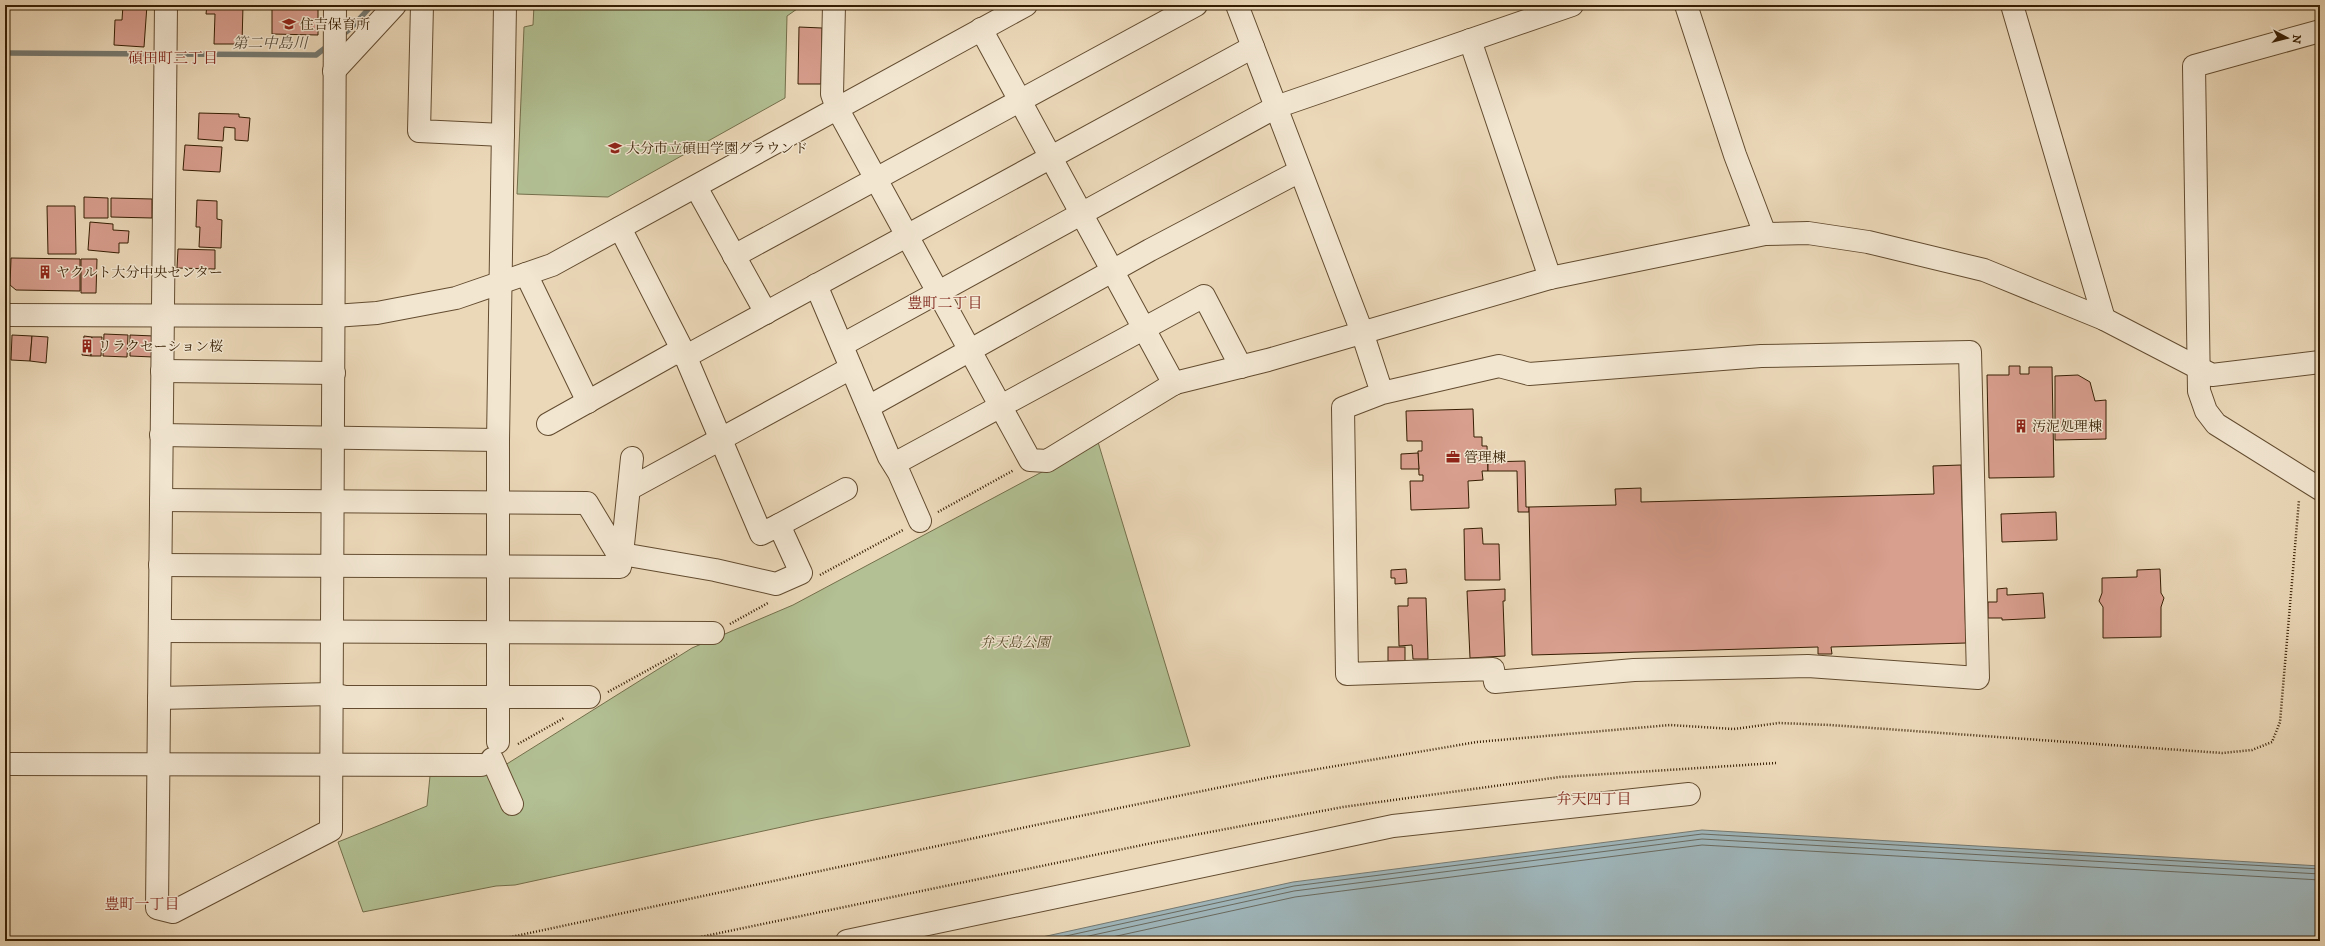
<svg xmlns="http://www.w3.org/2000/svg" width="2325" height="946" font-family="'IM FELL DW Pica','Noto Serif JP',serif">
	<rect width="100%" height="100%" fill="#ebd8b8"/>
	<filter id="stains"><feTurbulence type="fractalNoise" baseFrequency=".005" numOctaves="4"/><feColorMatrix values="0 0 0 0 .2 0 0 0 0 .09 0 0 0 0 .02 0 0 0 .5 -.17"/></filter>
	<radialGradient id="worn" r=".72"><stop offset=".6" stop-color="#630" stop-opacity="0"/><stop offset="1" stop-color="#630" stop-opacity=".3"/></radialGradient>
	<!-- green -->
	<g fill="#b2c093" stroke="#746f4b">
		<path d="M534 5H797V9L787 16 785 98 608 197 517 194 524 27 533 25Z"/>
		<path d="M1098 442 1190 746 814 820 515 885 496 886 363 912 338 842 427 806 430 776 491 773 502 767 692 648 793 605Z"/>
	</g>
	<!-- water -->
	<path fill="#9fb6bb" stroke="#757971" d="M1702 830 2320 866V941H1024L1293 882Z"/>
	<g fill="none" stroke-linecap="round" stroke-linejoin="round">
		<!-- shore -->
		<g stroke="#6a6a5f" stroke-width="1">
			<path d="M1043 941 1294 886 1702 834 2320 869"/>
			<path d="M1066 941 1294 891 1702 839 2320 874"/>
			<path d="M1094 941 1295 897 1702 845 2320 880"/>
		</g>
		<!-- stream -->
		<g stroke="#757971" stroke-width="5.5">
			<path d="M341 36 352 27 372 5"/>
			<path d="M5 53 161 54"/>
			<path d="M169 54 316 55 329 45"/>
		</g>
	</g>
	<!-- building -->
	<g fill="#d89e8e" stroke="#361e03">
		<path d="M123 5H147L144 47 114 45 115 20H122Z"/>
		<path d="M207 5H243L242 44H214L215 14H206Z"/>
		<path d="M272 5H306V9H318V35L272 34Z"/>
		<path d="M799 27 822 28 821 84H798Z"/>
		<path d="M199 113 239 114V117L250 118 248 141 235 140V128L224 127 223 141 198 139Z"/>
		<path d="M185 145 222 147 220 172 183 170Z"/>
		<path d="M84 197 108 198V218H84Z"/>
		<path d="M111 198 152 199V218L111 217Z"/>
		<path d="M197 200 217 201V219L222 220 221 248 199 247 200 227H196Z"/>
		<path d="M47 206H75L76 254H48Z"/>
		<path d="M90 222 113 224V230L129 231 128 243H119V253L88 250Z"/>
		<path d="M178 249 215 250V269L177 268Z"/>
		<path d="M11 258 80 259V291L16 290 10 285Z"/>
		<path d="M81 259H97L96 293H81Z"/>
		<path d="M104 334 128 335 127 357 103 356Z"/>
		<path d="M12 335 32 336 30 361 11 360Z"/>
		<path d="M130 335 154 336 153 357 130 356Z"/>
		<path d="M32 336 48 337 46 363 30 361Z"/>
		<path d="M84 336 92 337 91 356 82 355Z"/>
		<path d="M92 337H102L101 356H91Z"/>
		<path d="M2009 366H2020V374H2029V367H2052L2054 477 1989 478 1987 375H2009Z"/>
		<path d="M2078 375 2090 382 2095 401 2106 400V439L2055 440V376Z"/>
		<path d="M1473 409 1474 437H1482V446H1487L1488 471H1482L1483 480 1468 481 1469 508 1411 510 1410 481H1423V475H1419L1418 453V451H1422V441H1407L1406 411Z"/>
		<path d="M1418 453 1419 469H1401V454Z"/>
		<path d="M1525 461 1526 507H1529V512H1518L1517 471H1488V462Z"/>
		<path d="M1961 465 1966 643 1831 647 1832 654H1818V647L1532 655 1529 507 1616 505 1615 489 1641 488V502L1934 494 1933 466Z"/>
		<path d="M2056 512 2057 540 2002 542 2001 514Z"/>
		<path d="M1482 528 1483 544H1499L1500 580H1465L1464 529Z"/>
		<path d="M1406 569 1407 583 1395 584V578H1391V570Z"/>
		<path d="M2160 569 2161 593 2164 598 2161 607V637L2103 638V607L2099 601 2102 593V578L2137 577V570Z"/>
		<path d="M2007 588V595L2043 593 2045 618 2002 620V618H1988V602H1997V589Z"/>
		<path d="M1505 589V601H1503L1505 656 1470 658 1467 591Z"/>
		<path d="M1408 598H1426L1428 659H1413L1412 645 1399 646 1398 606H1408Z"/>
		<rect x="1388" y="647" width="17" height="14"/>
	</g>
	<g fill="none" stroke-linecap="round" stroke-linejoin="round">
		<!-- minor casing -->
		<g stroke="#634c30" stroke-width="24">
			<g id="minor">
				<path d="M166 5 157 908 173 912 331 830 335 5"/>
				<path d="M422 5 419 131 503 135"/>
				<path d="M834 5 832 94 837 108 1030 460 1047 461 1175 383 1268 360 1550 278 1765 234 1808 233 1868 242 1984 270 2104 319 2212 375 2320 362"/>
				<path d="M1237 5 1362 332 1382 393 1499 366 1529 374 1761 356 1970 352 1978 678 1808 666 1634 670 1495 682 1493 669 1347 674 1343 408 1382 393"/>
				<path d="M1686 5 1735 155 1765 234"/>
				<path d="M2012 5 2104 319"/>
				<path d="M981 29 1174 384"/>
				<path d="M2320 31 2194 66 2199 391 2206 411 2216 424 2320 489"/>
				<path d="M1470 40 1550 278"/>
				<path d="M334 71 395 5"/>
				<path d="M696 187 766 313"/>
				<path d="M734 256 1196 5"/>
				<path d="M526 274 588 402"/>
				<path d="M816 285 889 457 899 473 920 521"/>
				<path d="M5 315 334 316 377 313 456 298 552 265 1026 5"/>
				<path d="M842 345 1276 107 1572 5"/>
				<path d="M162 371 334 373"/>
				<path d="M868 407 1150 250 1300 171"/>
				<path d="M548 424 673 354 692 353 1253 47"/>
				<path d="M161 435 498 440"/>
				<path d="M894 464 1204 296 1241 367"/>
				<path d="M629 489 851 368"/>
				<path d="M161 500 587 503 616 551 622 554 632 458"/>
				<path d="M779 525 846 489"/>
				<path d="M160 565 620 567 622 554 715 570 776 584 801 573 779 525 761 534 684 353 620 228"/>
				<path d="M160 631 713 633"/>
				<path d="M159 698 332 694 345 697H589"/>
				<path d="M498 742V440L505 5"/>
				<path d="M492 759 512 804"/>
				<path d="M5 764 481 765"/>
				<path d="M847 941 1393 826 1689 794"/>
			</g>
		</g>
		<!-- path -->
		<g stroke="#361e03" stroke-width="2.5" stroke-dasharray="1 2" stroke-linecap="butt">
			<path d="M938 512 1014 470"/>
			<path d="M820 575 903 530"/>
			<path d="M730 624 768 603"/>
			<path d="M608 692 677 654"/>
			<path d="M518 744 564 718"/>
			<path d="M492 941 1036 825 1271 777 1477 742 1670 725 1734 729 1779 723 1830 725 2222 753 2252 750 2272 742 2280 722 2299 500"/>
			<path d="M681 941 1157 842 1343 807 1560 777 1776 763"/>
		</g>
		<!-- minor -->
		<use href="#minor" stroke="#f2e6d1" stroke-width="22"/>
	</g>
	<!-- icons -->
	<defs>
		<g id="school-bare" transform="scale(1.08)"><path d="M0-5L7-2L0 1L-7-2ZM-4 1L0 2.5L4 1V4Q0 6-4 4Z" fill="#8f2418" stroke="#f2e6d1" stroke-width="2.5" paint-order="stroke"/></g>
		<g id="building-bare" transform="scale(1.08)"><path d="M-4-6H4V6H1V3H-1V6H-4ZM-2.5-4.3h1.7v1.8h-1.7ZM.8-4.3h1.7v1.8H.8ZM-2.5-1h1.7V.8h-1.7ZM.8-1h1.7V.8H.8Z" fill="#8f2418" stroke="#f2e6d1" stroke-width="2.5" paint-order="stroke"/></g>
		<g id="office-bare" transform="scale(1.08)"><path d="M-6-3h4V-5.5h4V-3h4V5H-6ZM-1-4.5V-3h2v-1.5ZM-6 0V1H6V0Z" fill="#8f2418" stroke="#f2e6d1" stroke-width="2.5" paint-order="stroke"/></g>
	</defs>
	<g fill-rule="evenodd">
		<use href="#school-bare" x="289" y="24"/>
		<use href="#school-bare" x="615" y="148"/>
		<use href="#building-bare" x="45" y="272"/>
		<use href="#building-bare" x="87" y="346"/>
		<use href="#building-bare" x="2021" y="426"/>
		<use href="#office-bare" x="1453" y="457"/>
	</g>
	<g text-anchor="middle" stroke-width="3" stroke-linejoin="round" paint-order="stroke">
		<!-- poi labels -->
		<g font-size="14" fill="#361e03" stroke="#f2e6d1" text-anchor="start">
			<text x="300" y="29">住吉保育所</text>
			<text x="626" y="153">大分市立碩田学園グラウンド</text>
			<text x="56" y="277">ヤクルト大分中央センター</text>
			<text x="98" y="351">リラクセーション桜</text>
			<text x="2032" y="431">汚泥処理棟</text>
			<text x="1464" y="462">管理棟</text>
		</g>
		<!-- park labels -->
		<g font-size="14" font-style="italic" fill="#5b4f2e" stroke="#f2e6d1">
			<text x="1015" y="647">弁天島公園</text>
		</g>
		<!-- water labels -->
		<g font-size="15" font-style="italic" fill="#564c3a" stroke="#f2e6d1">
			<text x="270" y="48">第二中島川</text>
		</g>
		<!-- neighbourhood labels -->
		<g font-size="15" fill="#7a1f14" stroke="#f2e6d1">
			<text x="173" y="63">碩田町三丁目</text>
			<text x="945" y="308">豊町二丁目</text>
			<text x="1594" y="804">弁天四丁目</text>
			<text x="142" y="909">豊町一丁目</text>
		</g>
	</g>
	<!-- margin -->
	<rect width="2325" height="946" fill="none" stroke="#ebd8b8" stroke-width="20"/>
	<rect x="6" y="6" width="2313" height="934" fill="none" stroke="#361e03" stroke-width="2"/>
	<rect x="10" y="10" width="2305" height="926" fill="none" stroke="#361e03"/>
	<!-- north arrow -->
	<g transform="translate(2287 38) rotate(97)" stroke="#f2e6d1" stroke-width="3" paint-order="stroke">
	<path d="M0-3L7 15L0 10L-7 15Z" fill="#361e03"/>
	<text y="-6" font-size="11" font-weight="bold" text-anchor="middle" fill="#361e03">N</text>
	</g>
	<rect width="100%" height="100%" filter="url(#stains)"/>
	<rect width="100%" height="100%" fill="url(#worn)"/>
</svg>
